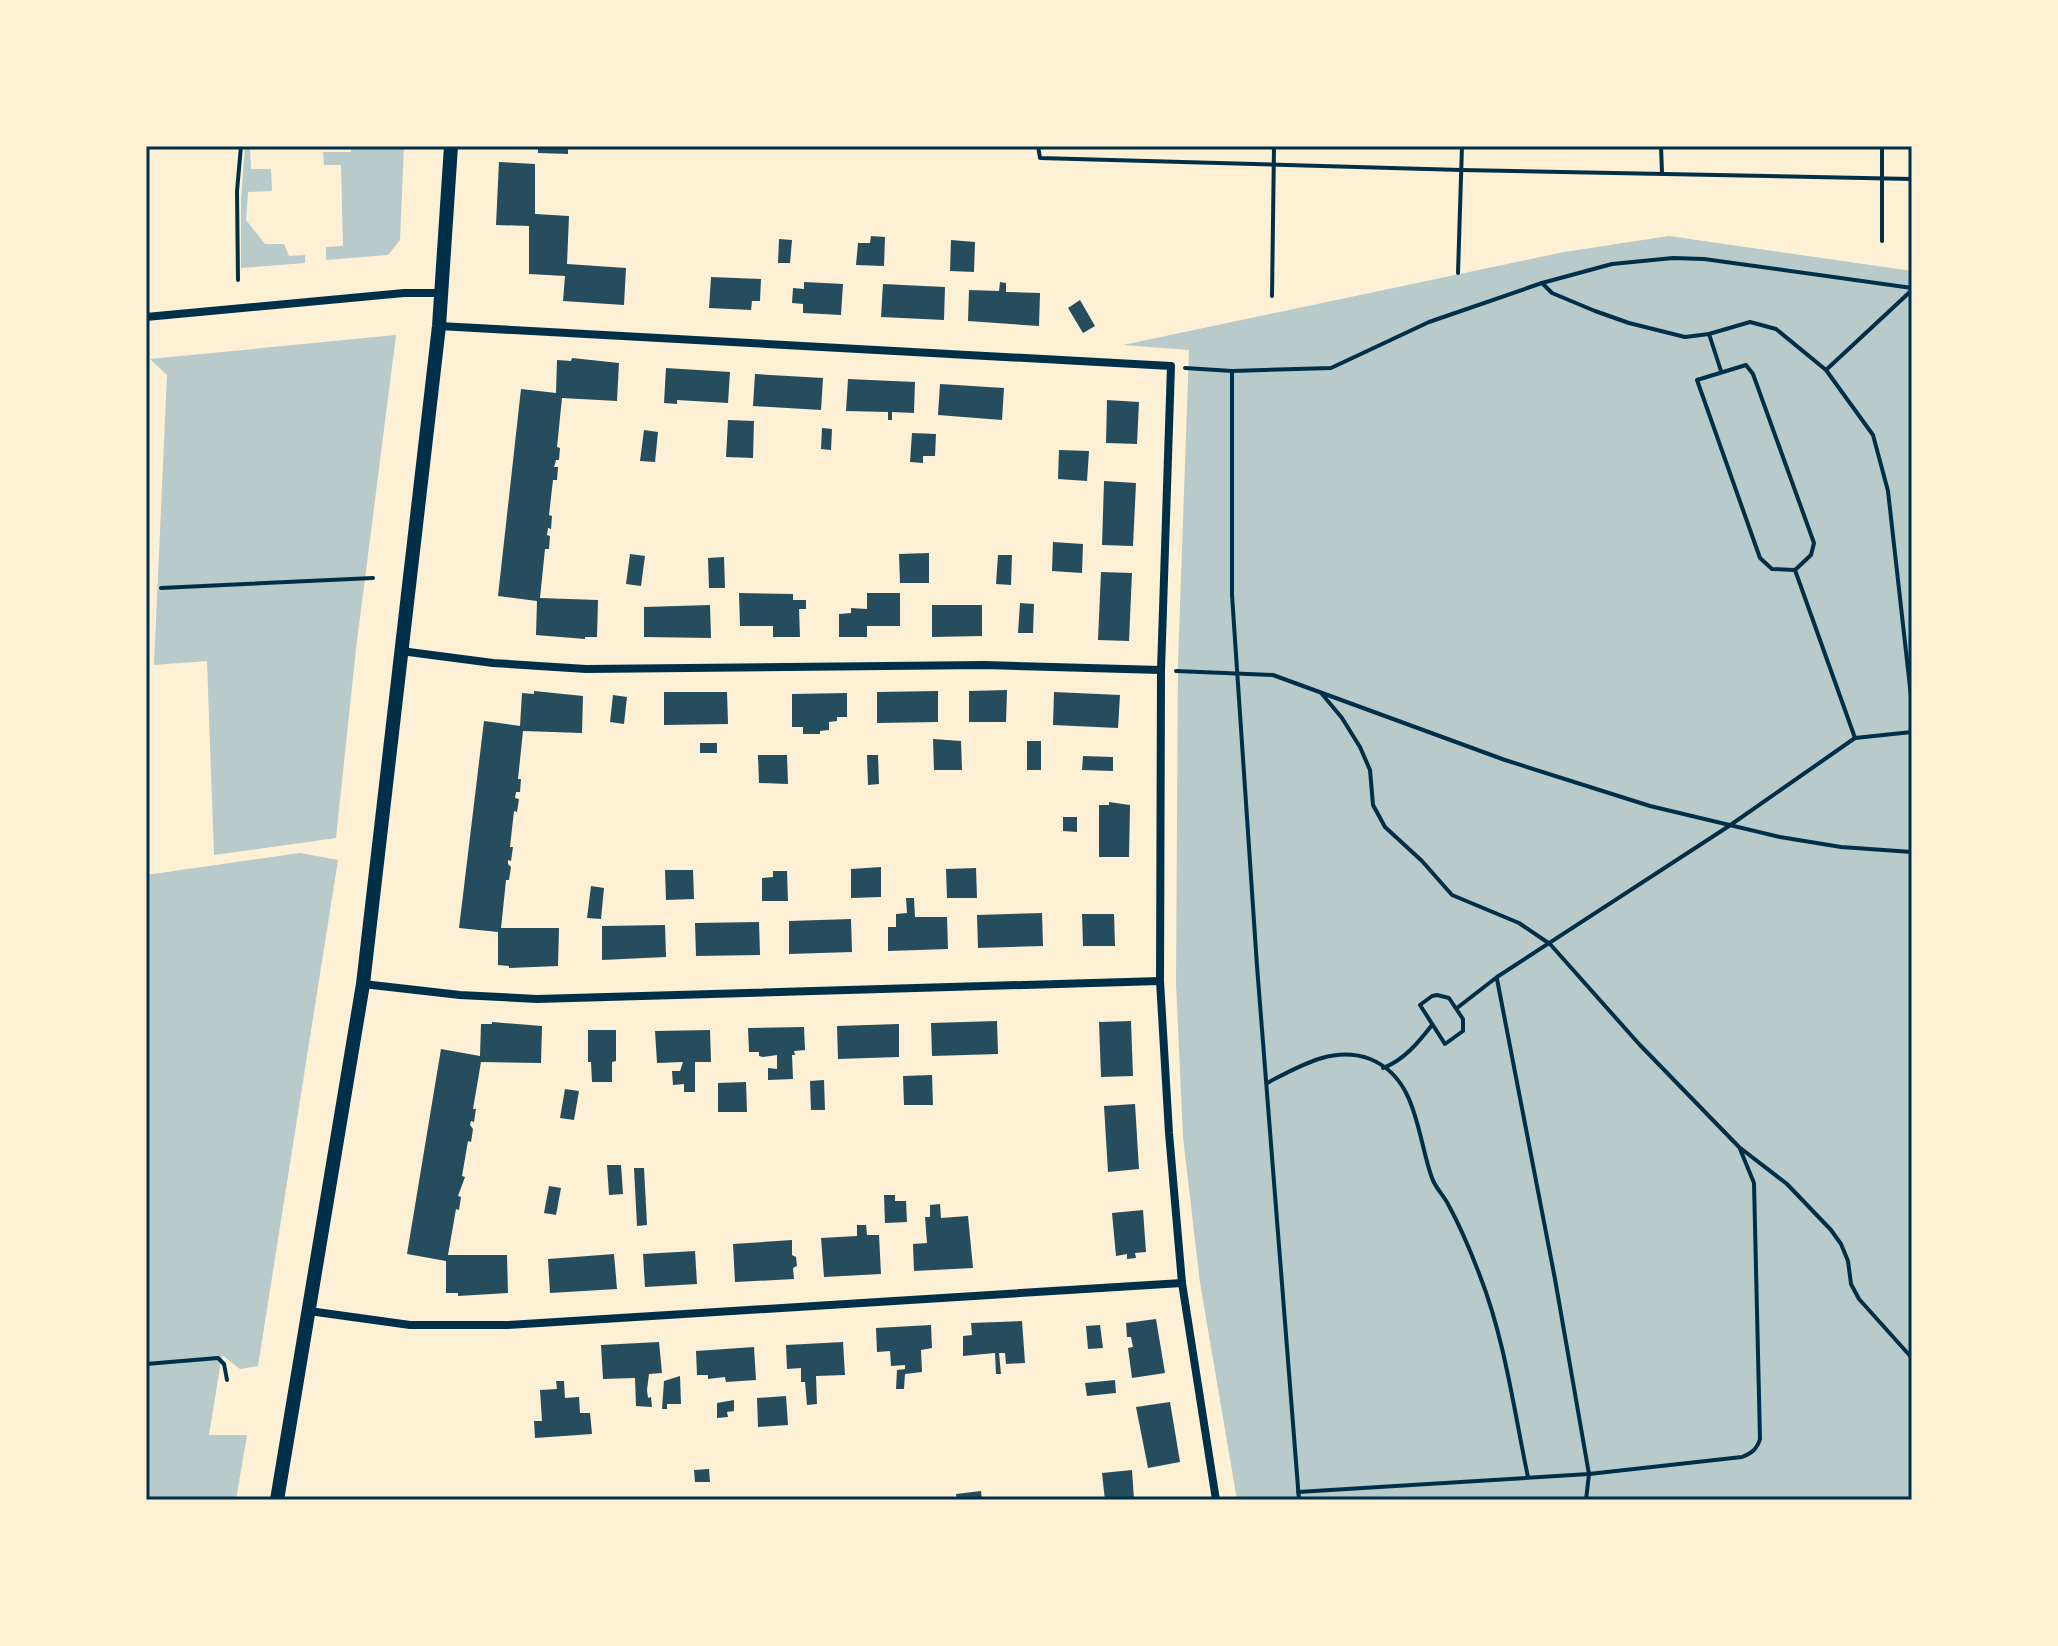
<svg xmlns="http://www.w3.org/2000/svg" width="2058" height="1646" font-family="'DejaVu Sans',sans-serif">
	<rect width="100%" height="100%" fill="#fdf0d5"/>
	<!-- green -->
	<g fill="#b9caca">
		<path d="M245 146H250L251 169H271L272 191 248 192 246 220 265 244H284L289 256 305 255V263L241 268V199Z"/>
		<path d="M351 146H404L400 240 388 255 326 260V247L343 246 341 165H324L323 152H351Z"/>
		<path d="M1669 236 1912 271V1500H1237L1200 1283 1183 1137 1176 983 1178 663 1189 350 1123 345 1564 252Z"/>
		<path d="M396 335 356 649 336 838 214 855 207 661 154 665 167 375 150 359Z"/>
		<path d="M300 853 338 860 258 1366 240 1369 222 1355 209 1435H247L236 1500H146V875Z"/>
	</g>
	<!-- building -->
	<g fill="#264d5e">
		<path d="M538 146H568V154L538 153Z"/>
		<path d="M499 162 535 164V214L569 216 567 264 626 268 624 305 563 301 565 276 529 274V226L496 225Z"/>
		<path d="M871 236 885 237 884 266 856 265 858 243H870Z"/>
		<path d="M779 239 792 240 790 263H778Z"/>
		<path d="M951 240 975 242 974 272 950 271Z"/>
		<path d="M711 277 761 279 760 301H752L751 310 709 308Z"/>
		<path d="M804 282 843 284 841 315 803 313V304L792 303 793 288 804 289Z"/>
		<path d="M1000 282 1006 283V292L1040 293 1039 326 968 321 969 290 999 291Z"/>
		<path d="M883 284 945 287 944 320 881 317Z"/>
		<path d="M1080 300 1095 326 1083 333 1068 308Z"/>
		<path d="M572 358 619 363 617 401 562 398 557 447 560 448 559 460H556L555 464 554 467H558L557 480H553L549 515 552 516 551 529 548 528 547 535 550 536 549 549H545L540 598 598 600 597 637H585V639L536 635 537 601 498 596 521 389 556 393 557 360 571 361Z"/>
		<path d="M666 368 730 372 728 403 677 400V404L664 403Z"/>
		<path d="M755 374 823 378 821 410 753 406Z"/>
		<path d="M848 379 915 382 914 413 892 412V420H888V412L846 411Z"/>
		<path d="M940 384 1004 388 1002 420 938 415Z"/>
		<path d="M1107 400 1139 402 1137 444 1106 443Z"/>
		<path d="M728 420 754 421 753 458 726 457Z"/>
		<path d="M822 428 832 429 831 450 821 449Z"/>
		<path d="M644 430 658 432 655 462 640 461Z"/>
		<path d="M912 433 936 434 935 456H923V463L910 462Z"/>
		<path d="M1059 450 1089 451 1087 481 1058 479Z"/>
		<path d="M1104 481 1136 483 1133 546 1102 545Z"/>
		<path d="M1053 542 1083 544 1082 573 1052 571Z"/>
		<path d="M929 553V583H900L899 554Z"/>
		<path d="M630 554 645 556 641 586 626 584Z"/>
		<path d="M998 555H1012L1011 585 996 584Z"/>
		<path d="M724 557 725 588H709L708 558Z"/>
		<path d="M1101 572 1132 573 1129 641 1098 640Z"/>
		<path d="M739 593 793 594V600H806V609H799L800 637H773V626H740Z"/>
		<path d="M867 593H900V626H867V637H839V614L851 613V608L867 609Z"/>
		<path d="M1020 603 1034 604 1033 633H1018Z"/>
		<path d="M710 605 711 638 644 637V607Z"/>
		<path d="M932 605H982V636L932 637Z"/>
		<path d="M1007 690 1006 722H969V691Z"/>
		<path d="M534 691 583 696 582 733 523 731 518 779H521L520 792H516L515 798 519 799 517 812 514 811 510 847H513L511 861 508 860V864L511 867 509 880H506L501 928H559L558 966 509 968V966L498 965V932L459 928 484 721 520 726 522 693 534 694Z"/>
		<path d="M938 691V722L877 723V692Z"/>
		<path d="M664 692H727L728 724 664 725Z"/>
		<path d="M1054 692 1120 695 1118 728 1053 725Z"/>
		<path d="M847 693V717H837V721L829 722V730L820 731V734H803V727H792V694Z"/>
		<path d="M613 695 627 697 624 724 610 722Z"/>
		<path d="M933 739 961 741 962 770H934Z"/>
		<rect x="1027" y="741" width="14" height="29"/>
		<rect x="700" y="743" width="17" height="10"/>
		<path d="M758 755H787L788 784 759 783Z"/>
		<path d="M867 755H878L879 784 868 785Z"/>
		<path d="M1083 756 1113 757V771L1082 770Z"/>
		<path d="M1109 802 1130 805 1129 857H1099V805H1109Z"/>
		<path d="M1063 817H1077V832L1063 831Z"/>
		<path d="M881 867V897L851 898V869Z"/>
		<path d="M976 868 977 898H947L946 869Z"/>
		<path d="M665 870H693L694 899 666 900Z"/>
		<path d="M773 871H787L788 901H762V878L773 877Z"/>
		<path d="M591 886 604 888 601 919 587 918Z"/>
		<path d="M906 898H914L915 917H947L948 949 888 951V927H896V914L907 913Z"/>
		<path d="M1042 913 1043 946 978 948 977 915Z"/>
		<path d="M1082 914H1114L1115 946H1083Z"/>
		<path d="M851 919 852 952 789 954V921Z"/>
		<path d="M759 922 760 955 696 956 695 923Z"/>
		<path d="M665 925 666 957 602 960V926Z"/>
		<path d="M997 1021 998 1054 932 1056 931 1023Z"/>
		<path d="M1131 1021 1133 1076 1101 1077 1099 1022Z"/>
		<path d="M492 1022 542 1026 541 1063 481 1062 473 1109H476L474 1122 471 1121 470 1125 473 1129 471 1142 468 1141 462 1176 465 1177 458 1196 461 1197 459 1210 456 1209 448 1255H507L508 1293 458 1296V1293H446V1261L407 1254 441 1049 480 1056 481 1024H492Z"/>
		<path d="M899 1024V1057L838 1059 837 1026Z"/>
		<path d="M804 1027 805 1050 794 1051 795 1055H792L793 1079 768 1080V1068L777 1069V1055L763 1057 759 1056V1052H749L748 1028Z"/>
		<path d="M588 1030H616V1061L612 1062V1082H592L591 1062H588Z"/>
		<path d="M710 1030 711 1062H695V1092H684V1084L673 1085 672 1071H680L683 1062 657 1063 655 1031Z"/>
		<path d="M932 1075 933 1105H904L903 1076Z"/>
		<path d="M824 1080 825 1110H811L810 1081Z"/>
		<path d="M746 1082 747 1112H718V1083Z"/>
		<path d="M565 1089 579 1091 574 1120 560 1118Z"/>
		<path d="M1135 1104 1139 1169 1108 1172 1104 1106Z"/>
		<path d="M607 1165H621L623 1194 609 1195Z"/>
		<path d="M634 1168H644L647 1225 637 1226Z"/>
		<path d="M549 1186 561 1188 556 1215 544 1213Z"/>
		<path d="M884 1195H895V1201H906L907 1222 885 1223Z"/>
		<path d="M940 1204 941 1218 968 1216 973 1268 914 1271 913 1244 927 1243 925 1217H930V1205Z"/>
		<path d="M1143 1210 1146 1252 1135 1253 1136 1258 1127 1259V1254L1116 1256 1112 1213Z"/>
		<path d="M857 1225H866L867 1235H879L881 1274 824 1277 821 1238 857 1236Z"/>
		<path d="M792 1240V1255L796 1257 797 1266 793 1268 794 1279 735 1282 733 1244Z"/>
		<path d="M695 1251 697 1284 645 1287 643 1254Z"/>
		<path d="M614 1254 617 1289 550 1293 548 1259Z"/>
		<path d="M1156 1319 1165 1373 1132 1378 1128 1348 1133 1347 1131 1337H1127L1126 1323Z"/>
		<path d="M1022 1321 1025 1363 1006 1364 1005 1353H999L1001 1374H996L995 1353 963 1356V1336L972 1335 971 1323Z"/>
		<path d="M931 1325 932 1348 921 1350 922 1372 905 1374 904 1389H896L897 1370 905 1369V1365L891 1366 890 1351 877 1352 876 1328Z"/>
		<path d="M1100 1325 1103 1348 1088 1349 1086 1326Z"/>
		<path d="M659 1342 662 1373 649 1374 647 1390 648 1398 651 1397 652 1407 636 1406 635 1378 603 1379 601 1345Z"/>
		<path d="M843 1342 845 1375 816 1376 817 1404 807 1405 805 1382H801V1368L787 1369 786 1345Z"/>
		<path d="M754 1347 756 1380 726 1382 725 1377 708 1379V1375H697L696 1351Z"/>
		<path d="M680 1376 681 1404H667V1409H662L664 1381Z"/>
		<path d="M1115 1380 1116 1393 1087 1396 1085 1383Z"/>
		<path d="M556 1381H564L565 1398 579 1397 580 1413H590L592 1434 535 1438 534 1421H542L540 1390 557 1389Z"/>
		<path d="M786 1396 788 1425 758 1427 757 1398Z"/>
		<path d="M734 1400V1411L727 1412 728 1417 717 1418V1403Z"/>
		<path d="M1170 1402 1180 1462 1148 1468 1136 1407Z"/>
		<path d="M709 1469 710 1482H695L694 1470Z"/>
		<path d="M1132 1470 1134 1500H1105L1102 1473Z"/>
		<path d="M981 1491 982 1500H957L956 1494Z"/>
	</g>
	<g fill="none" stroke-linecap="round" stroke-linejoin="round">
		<!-- path -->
		<g stroke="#003049" stroke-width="4">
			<path d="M1038 146 1040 158 1461 170 1912 179"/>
			<path d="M1661 146 1662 173"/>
			<path d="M1882 146V241"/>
			<path d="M1458 273 1462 146"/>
			<path d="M238 280 237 191 241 146"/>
			<path d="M1542 283 1552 293 1595 311 1629 323 1685 337 1709 334 1750 322 1776 329 1826 370 1873 435 1888 491 1912 705"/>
			<path d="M1272 296 1274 146"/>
			<path d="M1709 334 1721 371"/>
			<path d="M1746 365 1753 374 1814 543 1811 555 1795 570 1772 569 1760 558 1697 380Z"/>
			<path d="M1185 368 1232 371 1331 368 1429 322 1542 283 1612 264 1673 258 1704 259 1912 288"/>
			<path d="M1826 370 1912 290"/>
			<path d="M1232 371V595L1257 966 1299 1500"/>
			<path d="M1795 570 1855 738"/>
			<path d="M161 588 373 578"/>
			<path d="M1176 671 1273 675 1505 760 1650 806 1780 837 1841 847 1912 852"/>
			<path d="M1322 694 1342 718 1360 747 1370 770 1373 805 1385 827 1422 861 1452 895 1519 923 1550 944 1639 1044 1739 1147 1787 1184 1831 1230 1841 1244 1848 1261 1851 1284 1859 1299 1912 1358"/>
			<path d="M1497 979 1555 1279 1589 1474 1586 1500"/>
			<path d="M1437 995 1449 998 1463 1019V1031L1445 1044 1420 1005 1432 996Z"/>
			<path d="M1457 1008 1497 977 1729 826 1855 738 1912 732"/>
			<path d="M1383 1068C1404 1060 1418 1043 1432 1025"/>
			<path d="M1267 1083C1298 1067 1333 1045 1370 1059 1418 1078 1417 1137 1432 1178 1435 1187 1443 1195 1448 1204 1460 1226 1471 1252 1480 1276 1505 1340 1514 1411 1528 1477"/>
			<path d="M146 1364 218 1358 224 1364 227 1380"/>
			<path d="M1298 1492 1589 1474 1742 1457C1752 1453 1757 1449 1760 1439L1754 1183 1740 1149"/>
		</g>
		<!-- minor -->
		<g stroke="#003049" stroke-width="8">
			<path d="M146 317 404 293H443"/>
			<path d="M439 326 1171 366 1161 670 1160 981 1169 1133 1182 1283 1216 1500"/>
			<path d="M401 651 493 663 586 669 985 665 1161 670"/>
			<path d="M363 984 460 995 537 999 1160 981"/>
			<path d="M309 1311 410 1325H507L1182 1283"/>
		</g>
		<!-- tertiary -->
		<path stroke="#003049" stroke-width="14" d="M277 1500 363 984 439 326 451 146"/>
	</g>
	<!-- border -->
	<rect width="2058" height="1646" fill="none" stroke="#fdf0d5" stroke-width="296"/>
	<rect x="148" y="148" width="1762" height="1350" fill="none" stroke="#003049" stroke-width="3"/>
</svg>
